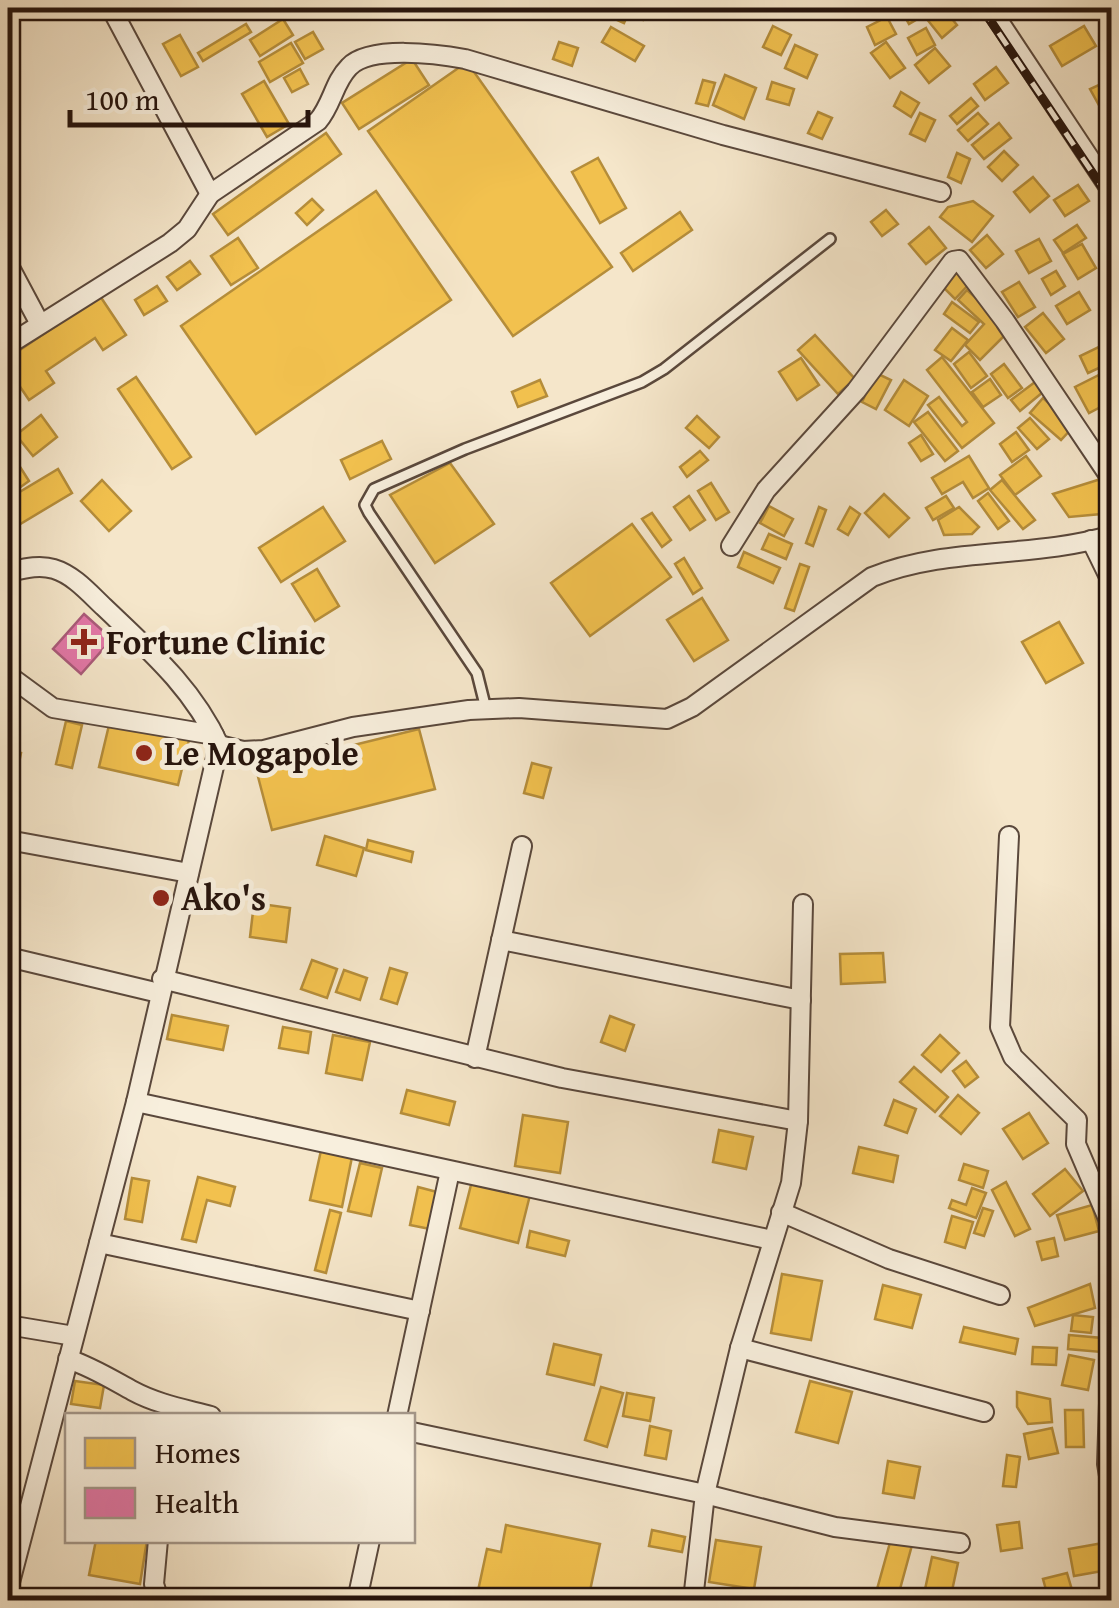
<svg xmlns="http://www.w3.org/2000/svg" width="1119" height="1608" font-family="'Gentium Book Plus',serif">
	<rect width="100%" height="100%" fill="#f5e6ca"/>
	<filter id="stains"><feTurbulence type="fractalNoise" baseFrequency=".002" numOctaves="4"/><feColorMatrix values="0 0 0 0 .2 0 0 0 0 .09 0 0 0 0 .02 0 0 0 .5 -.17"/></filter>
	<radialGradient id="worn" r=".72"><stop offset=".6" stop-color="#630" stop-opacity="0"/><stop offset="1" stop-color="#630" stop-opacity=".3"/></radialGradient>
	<!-- homes -->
	<g fill="#f2c14e" stroke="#b58d3a" stroke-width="2.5">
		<path d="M601 8H649L643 20 628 14 624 23 599 12Z"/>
		<path d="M900 8H922L926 14 909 24Z"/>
		<path d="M939 8H943L957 25 942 38 926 18Z"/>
		<path d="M887 17 896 34 875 45 867 27Z"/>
		<path d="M283 19 293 35 260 56 250 40Z"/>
		<path d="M246 24 251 32 203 61 198 53Z"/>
		<path d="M773 26 791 35 781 55 763 47Z"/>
		<path d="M1084 26 1096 46 1062 66 1050 46Z"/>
		<path d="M611 27 644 46 635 61 602 42Z"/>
		<path d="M926 28 935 45 917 55 908 38Z"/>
		<path d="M313 32 323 49 305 59 295 42Z"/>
		<path d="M180 35 198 67 181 76 163 44Z"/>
		<path d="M559 42 578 48 572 66 553 59Z"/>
		<path d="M886 42 905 68 890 78 871 53Z"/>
		<path d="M291 43 303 63 270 82 259 62Z"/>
		<path d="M795 45 817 55 807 78 785 68Z"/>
		<path d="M935 48 950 66 929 83 915 65Z"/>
		<path d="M412 59 429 85 359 129 342 103Z"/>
		<path d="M467 62 612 267 513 336 368 131Z"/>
		<path d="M996 67 1008 83 985 100 974 84Z"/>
		<path d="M300 69 308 84 292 92 284 78Z"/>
		<path d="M725 75 756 88 744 119 713 105Z"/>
		<path d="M1112 79V104L1101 109 1090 89Z"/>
		<path d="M703 80 715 83 708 106 696 103Z"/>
		<path d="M264 81 289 124 267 137 242 94Z"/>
		<path d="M772 82 794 89 789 105 767 99Z"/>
		<path d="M901 92 919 103 911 117 894 106Z"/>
		<path d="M971 98 978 106 957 124 950 116Z"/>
		<path d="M818 112 832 118 822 139 808 133Z"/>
		<path d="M920 113 935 120 925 141 910 134Z"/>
		<path d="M978 113 988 124 968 141 958 130Z"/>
		<path d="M999 123 1011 138 984 159 972 145Z"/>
		<path d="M326 133 341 154 228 235 213 214Z"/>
		<path d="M1004 151 1018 165 1002 181 988 167Z"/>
		<path d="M957 153 970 159 961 183 948 177Z"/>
		<path d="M598 158 626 208 600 223 572 172Z"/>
		<path d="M1033 177 1049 196 1030 212 1014 192Z"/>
		<path d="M1078 185 1089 201 1065 216 1054 200Z"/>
		<path d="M376 191 451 300 256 434 181 326Z"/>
		<path d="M312 199 323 210 307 225 296 213Z"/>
		<path d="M973 201 993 216 972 242 940 217 948 207Z"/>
		<path d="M886 210 898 224 882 236 871 222Z"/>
		<path d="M680 212 692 230 633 271 621 253Z"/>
		<path d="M1077 225 1086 238 1063 253 1054 240Z"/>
		<path d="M929 227 946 248 926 264 909 244Z"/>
		<path d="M987 235 1003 254 986 268 970 250Z"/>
		<path d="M238 238 258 268 231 285 211 256Z"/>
		<path d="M1039 239 1051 261 1029 273 1016 251Z"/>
		<path d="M1082 244 1096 268 1078 279 1063 254Z"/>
		<path d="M190 261 200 274 177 290 167 277Z"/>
		<path d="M957 269 971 282 955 299 941 285Z"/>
		<path d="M1056 271 1065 286 1051 295 1042 279Z"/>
		<path d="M1019 282 1035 307 1018 317 1002 292Z"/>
		<path d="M157 286 167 301 144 315 135 300Z"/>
		<path d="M967 290 994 314 1007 333 980 360 965 345 984 324 958 300Z"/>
		<path d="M1079 292 1090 310 1067 324 1056 306Z"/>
		<path d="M100 296 126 335 103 350 95 338 46 371 54 383 29 400 8 369V358Z"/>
		<path d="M952 302 979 322 970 333 944 314Z"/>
		<path d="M1043 313 1064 339 1046 353 1025 327Z"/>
		<path d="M952 328 968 340 951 361 935 350Z"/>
		<path d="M815 335 855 379 838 394 798 350Z"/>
		<path d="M1107 343 1112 362 1088 373 1080 356Z"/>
		<path d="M969 352 987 376 971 388 954 364Z"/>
		<path d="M942 357 994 423 962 448 928 405 939 397 962 426 967 422 927 370Z"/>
		<path d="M801 358 819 385 797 400 779 372Z"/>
		<path d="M1004 364 1022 388 1008 398 991 374Z"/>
		<path d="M1105 372 1112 384V401L1089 413 1075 387Z"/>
		<path d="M876 373 891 380 876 409 862 402Z"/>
		<path d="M136 377 191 457 172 469 118 389Z"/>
		<path d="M990 379 1001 395 983 407 972 392Z"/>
		<path d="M540 380 547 396 518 407 512 392Z"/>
		<path d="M904 380 928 396 909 426 885 410Z"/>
		<path d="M1035 382 1043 392 1020 411 1011 400Z"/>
		<path d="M1043 398 1074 426 1061 440 1030 413Z"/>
		<path d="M928 412 958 451 945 461 914 422Z"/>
		<path d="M41 415 57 437 33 456 16 435Z"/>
		<path d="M697 416 719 437 709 448 686 428Z"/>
		<path d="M1030 418 1049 439 1037 449 1018 428Z"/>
		<path d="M1016 432 1029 450 1012 462 1000 444Z"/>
		<path d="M921 435 933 454 921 461 909 443Z"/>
		<path d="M382 441 391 459 350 479 341 460Z"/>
		<path d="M8 448 29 481 8 496Z"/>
		<path d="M700 451 708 460 687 477 680 467Z"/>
		<path d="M969 456 989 488 973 498 963 482 942 494 932 478Z"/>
		<path d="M1026 456 1041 476 1015 495 1000 475Z"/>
		<path d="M450 463 494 524 435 563 390 495Z"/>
		<path d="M58 469 72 493 12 529 8 522V499Z"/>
		<path d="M1104 478 1112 490V513L1069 517 1053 494Z"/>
		<path d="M102 480 131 511 109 531 81 501Z"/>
		<path d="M1002 480 1035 520 1023 529 990 490Z"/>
		<path d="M711 483 729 512 716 520 698 491Z"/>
		<path d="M988 493 1009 521 998 529 978 501Z"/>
		<path d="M884 494 909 518 889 537 865 513Z"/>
		<path d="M689 496 705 520 690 530 674 507Z"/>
		<path d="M946 496 954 508 933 520 926 508Z"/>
		<path d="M769 506 793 519 784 536 760 523Z"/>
		<path d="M323 507 345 541 281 582 259 548Z"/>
		<path d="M819 507 826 510 813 546 806 543Z"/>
		<path d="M850 507 860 514 848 535 838 529Z"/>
		<path d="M959 507 979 527 972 534 944 535 938 520Z"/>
		<path d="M652 513 671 540 662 547 642 519Z"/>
		<path d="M632 524 671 577 590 636 551 583Z"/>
		<path d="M769 534 792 544 786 559 762 549Z"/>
		<path d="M744 552 780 568 773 583 738 567Z"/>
		<path d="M684 558 702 588 693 594 675 564Z"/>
		<path d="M800 564 809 567 794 611 785 608Z"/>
		<path d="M317 569 339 606 315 621 292 584Z"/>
		<path d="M702 598 728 640 694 661 667 620Z"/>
		<path d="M1059 622 1083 663 1046 683 1022 642Z"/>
		<path d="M66 721 82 725 72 768 56 764Z"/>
		<path d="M110 721 189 740 178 785 99 767Z"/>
		<path d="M419 729 435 789 272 830 256 769Z"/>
		<path d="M8 750 21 753 11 803H8Z"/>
		<path d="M532 763 551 768 543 798 524 793Z"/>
		<path d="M325 836 364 848 356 876 317 865Z"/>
		<path d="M368 840 413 852 411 862 366 850Z"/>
		<path d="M254 903 290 908 286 942 250 937Z"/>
		<path d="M883 953 885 982 841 984 840 954Z"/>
		<path d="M312 960 337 969 327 998 301 989Z"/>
		<path d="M390 968 407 973 397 1004 381 999Z"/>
		<path d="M344 970 367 978 360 1000 336 992Z"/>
		<path d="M172 1015 228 1026 223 1050 167 1039Z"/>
		<path d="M610 1016 634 1025 625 1051 601 1042Z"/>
		<path d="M283 1027 311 1032 308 1053 279 1048Z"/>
		<path d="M333 1035 370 1042 362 1080 326 1073Z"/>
		<path d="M940 1035 959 1053 941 1072 922 1055Z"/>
		<path d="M966 1061 978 1077 965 1087 953 1071Z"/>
		<path d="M914 1067 948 1097 935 1112 900 1082Z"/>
		<path d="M407 1090 455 1102 449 1125 401 1113Z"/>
		<path d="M958 1095 979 1113 961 1134 940 1116Z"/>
		<path d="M894 1100 916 1109 907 1133 885 1125Z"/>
		<path d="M1029 1113 1048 1143 1023 1159 1003 1129Z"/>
		<path d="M523 1115 568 1122 560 1173 515 1166Z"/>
		<path d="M719 1130 753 1137 746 1169 713 1162Z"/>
		<path d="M322 1146 353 1152 342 1207 310 1200Z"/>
		<path d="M859 1147 898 1156 893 1182 853 1173Z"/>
		<path d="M360 1163 382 1168 371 1216 348 1211Z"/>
		<path d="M964 1164 988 1171 983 1188 959 1180Z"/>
		<path d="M1065 1169 1083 1191 1050 1216 1033 1194Z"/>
		<path d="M198 1177 235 1187 230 1206 207 1200 196 1242 182 1239Z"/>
		<path d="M132 1178 149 1181 142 1222 125 1219Z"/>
		<path d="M472 1181 530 1195 518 1243 460 1228Z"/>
		<path d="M1006 1182 1030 1229 1015 1236 992 1190Z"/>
		<path d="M418 1187 437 1192 430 1229 410 1225Z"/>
		<path d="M972 1188 986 1193 976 1218 949 1208 952 1200 966 1205Z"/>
		<path d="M1092 1205 1099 1231 1065 1240 1057 1215Z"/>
		<path d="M983 1208 993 1211 984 1236 974 1233Z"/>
		<path d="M330 1210 341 1213 326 1273 315 1270Z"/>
		<path d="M952 1216 973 1222 965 1248 945 1242Z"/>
		<path d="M530 1231 569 1241 565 1256 527 1247Z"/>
		<path d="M1054 1238 1058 1256 1042 1260 1037 1242Z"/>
		<path d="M782 1274 822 1281 811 1340 771 1333Z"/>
		<path d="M1090 1284 1095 1308 1035 1326 1028 1308Z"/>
		<path d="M883 1285 921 1295 912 1328 875 1319Z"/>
		<path d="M1073 1315 1093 1317 1091 1333 1071 1331Z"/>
		<path d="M964 1327 1018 1339 1015 1354 960 1342Z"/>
		<path d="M1069 1335 1102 1338 1101 1352 1068 1349Z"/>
		<path d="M554 1344 601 1355 594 1385 547 1374Z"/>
		<path d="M1033 1347 1057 1348 1056 1365 1032 1364Z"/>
		<path d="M1069 1355 1094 1360 1088 1390 1062 1385Z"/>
		<path d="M75 1381 104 1385 100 1408 71 1404Z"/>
		<path d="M810 1381 852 1392 838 1443 796 1432Z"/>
		<path d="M601 1387 623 1393 607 1447 585 1440Z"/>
		<path d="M1017 1392 1050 1399 1052 1422 1028 1424 1017 1407Z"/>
		<path d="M627 1393 654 1398 650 1421 623 1416Z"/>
		<path d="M1065 1410H1083L1084 1447H1066Z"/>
		<path d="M650 1426 671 1431 666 1459 645 1455Z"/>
		<path d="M1052 1428 1058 1453 1029 1459 1024 1434Z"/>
		<path d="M1007 1455 1020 1457 1016 1487 1003 1486Z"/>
		<path d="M888 1461 920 1467 914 1498 883 1493Z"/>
		<path d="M1019 1522 1022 1548 1001 1551 997 1525Z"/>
		<path d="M506 1525 600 1544 588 1600H476L487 1549 501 1552Z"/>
		<path d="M652 1530 685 1537 682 1552 649 1546Z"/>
		<path d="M891 1539 912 1545 897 1600H874Z"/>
		<path d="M96 1540H147L140 1584 89 1575Z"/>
		<path d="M716 1540 761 1547 754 1589 709 1582Z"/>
		<path d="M1103 1543 1108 1570 1074 1576 1069 1549Z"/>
		<path d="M932 1557 958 1563 950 1600 924 1594Z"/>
		<path d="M1067 1573 1072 1590 1048 1597 1043 1579Z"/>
	</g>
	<!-- health -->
	<path fill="#e377a8" stroke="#aa597a" stroke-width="2.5" d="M84 614 112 639 81 674 53 649Z"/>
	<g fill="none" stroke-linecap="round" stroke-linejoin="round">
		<!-- lane casing -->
		<g stroke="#5a483c" stroke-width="14">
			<path id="lane" d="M486 709 477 673 369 513 365 505 374 489 465 449 642 382 664 369 830 239"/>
		</g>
		<!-- street casing -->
		<g stroke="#5a483c" stroke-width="22">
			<g id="street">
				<path d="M111 8 210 194"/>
				<path d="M990 8 1112 192"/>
				<path d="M8 264 40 324"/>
				<path d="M8 345 170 243 187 229 210 194 318 121C332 105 334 82 349 67 370 45 438 54 465 59L723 135 941 192"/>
				<path d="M1091 540 1112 583"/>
				<path d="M731 546 766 490 856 391 953 261 959 260 1005 321 1112 480"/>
				<path d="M8 572C22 569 39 564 54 569 74 575 90 594 104 607 149 650 193 688 219 745L136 1102 8 1590"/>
				<path d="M8 675 53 708 214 735"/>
				<path d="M219 745 243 751 264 750 353 727 469 710 519 708 667 719 692 707 872 577C948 546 1033 559 1112 535"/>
				<path d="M1009 836 1000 1027 1013 1057 1077 1120 1076 1144 1112 1228"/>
				<path d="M8 840 189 873"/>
				<path d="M501 940 801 1000"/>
				<path d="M8 957 159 993"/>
				<path d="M162 979 562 1078 798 1121"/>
				<path d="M475 1058 522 846"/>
				<path d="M136 1102C348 1146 560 1196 772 1240"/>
				<path d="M781 1212 889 1259 1000 1295"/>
				<path d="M99 1243 420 1311"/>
				<path d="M1112 1312 1107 1464 1112 1494"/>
				<path d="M8 1325 74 1336"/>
				<path d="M740 1348 984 1412"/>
				<path d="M68 1359C92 1367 111 1379 133 1391 157 1404 185 1409 211 1416"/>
				<path d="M397 1416 450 1171"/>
				<path d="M412 1432 705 1494 835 1527 960 1543"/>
				<path d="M158 1540 154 1584 159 1600"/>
				<path d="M357 1600 370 1540"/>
				<path d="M693 1600 705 1494 740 1348 791 1183 798 1121 803 904"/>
			</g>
		</g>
		<!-- lane -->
		<use href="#lane" stroke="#f8efdd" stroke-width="9"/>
		<!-- street -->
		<use href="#street" stroke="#f8efdd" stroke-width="18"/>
		<!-- rail casing -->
		<g stroke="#26140d" stroke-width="9">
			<path id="rail" d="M982 8 1112 202"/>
		</g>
		<!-- rail -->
		<use href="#rail" stroke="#f8efdd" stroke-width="5" stroke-dasharray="15" stroke-linecap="butt"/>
	</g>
	<!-- markers -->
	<g fill="#8f2418" stroke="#f8efdd" stroke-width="4">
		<path d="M79 627h10v10h10v10h-10v10h-10v-10h-10v-10h10z"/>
		<circle cx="144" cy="753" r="10"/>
		<circle cx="161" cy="898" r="10"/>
	</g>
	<g text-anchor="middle" stroke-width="10" stroke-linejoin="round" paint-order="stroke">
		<!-- poi labels -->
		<g font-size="35" font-weight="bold" fill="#26140d" stroke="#f8efdd" text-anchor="start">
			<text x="106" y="654">Fortune Clinic</text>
			<text x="164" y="765">Le Mogapole</text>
			<text x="181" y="910">Ako's</text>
		</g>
	</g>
	<!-- margin -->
	<rect width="1119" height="1608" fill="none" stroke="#f5e6ca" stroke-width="40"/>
	<rect x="10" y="10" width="1099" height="1588" fill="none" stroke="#26140d" stroke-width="5"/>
	<rect x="20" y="20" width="1079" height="1568" fill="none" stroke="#26140d" stroke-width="2.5"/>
	<!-- legend -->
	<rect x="65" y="1413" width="350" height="130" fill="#f8efdd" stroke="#a4978a" stroke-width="2.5"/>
	<rect x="85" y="1438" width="50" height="30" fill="#f2c14e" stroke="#a4978a" stroke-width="2.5"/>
	<text x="155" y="1463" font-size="30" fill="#26140d">Homes</text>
	<rect x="85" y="1488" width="50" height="30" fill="#e377a8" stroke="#a4978a" stroke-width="2.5"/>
	<text x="155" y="1513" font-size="30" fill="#26140d">Health</text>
	<!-- scale -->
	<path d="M70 110v15h238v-15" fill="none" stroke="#26140d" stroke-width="5"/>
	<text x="85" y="110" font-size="30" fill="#26140d" stroke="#f8efdd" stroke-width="8" paint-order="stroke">100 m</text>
	<rect width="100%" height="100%" filter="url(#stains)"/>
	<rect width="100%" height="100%" fill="url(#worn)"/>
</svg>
